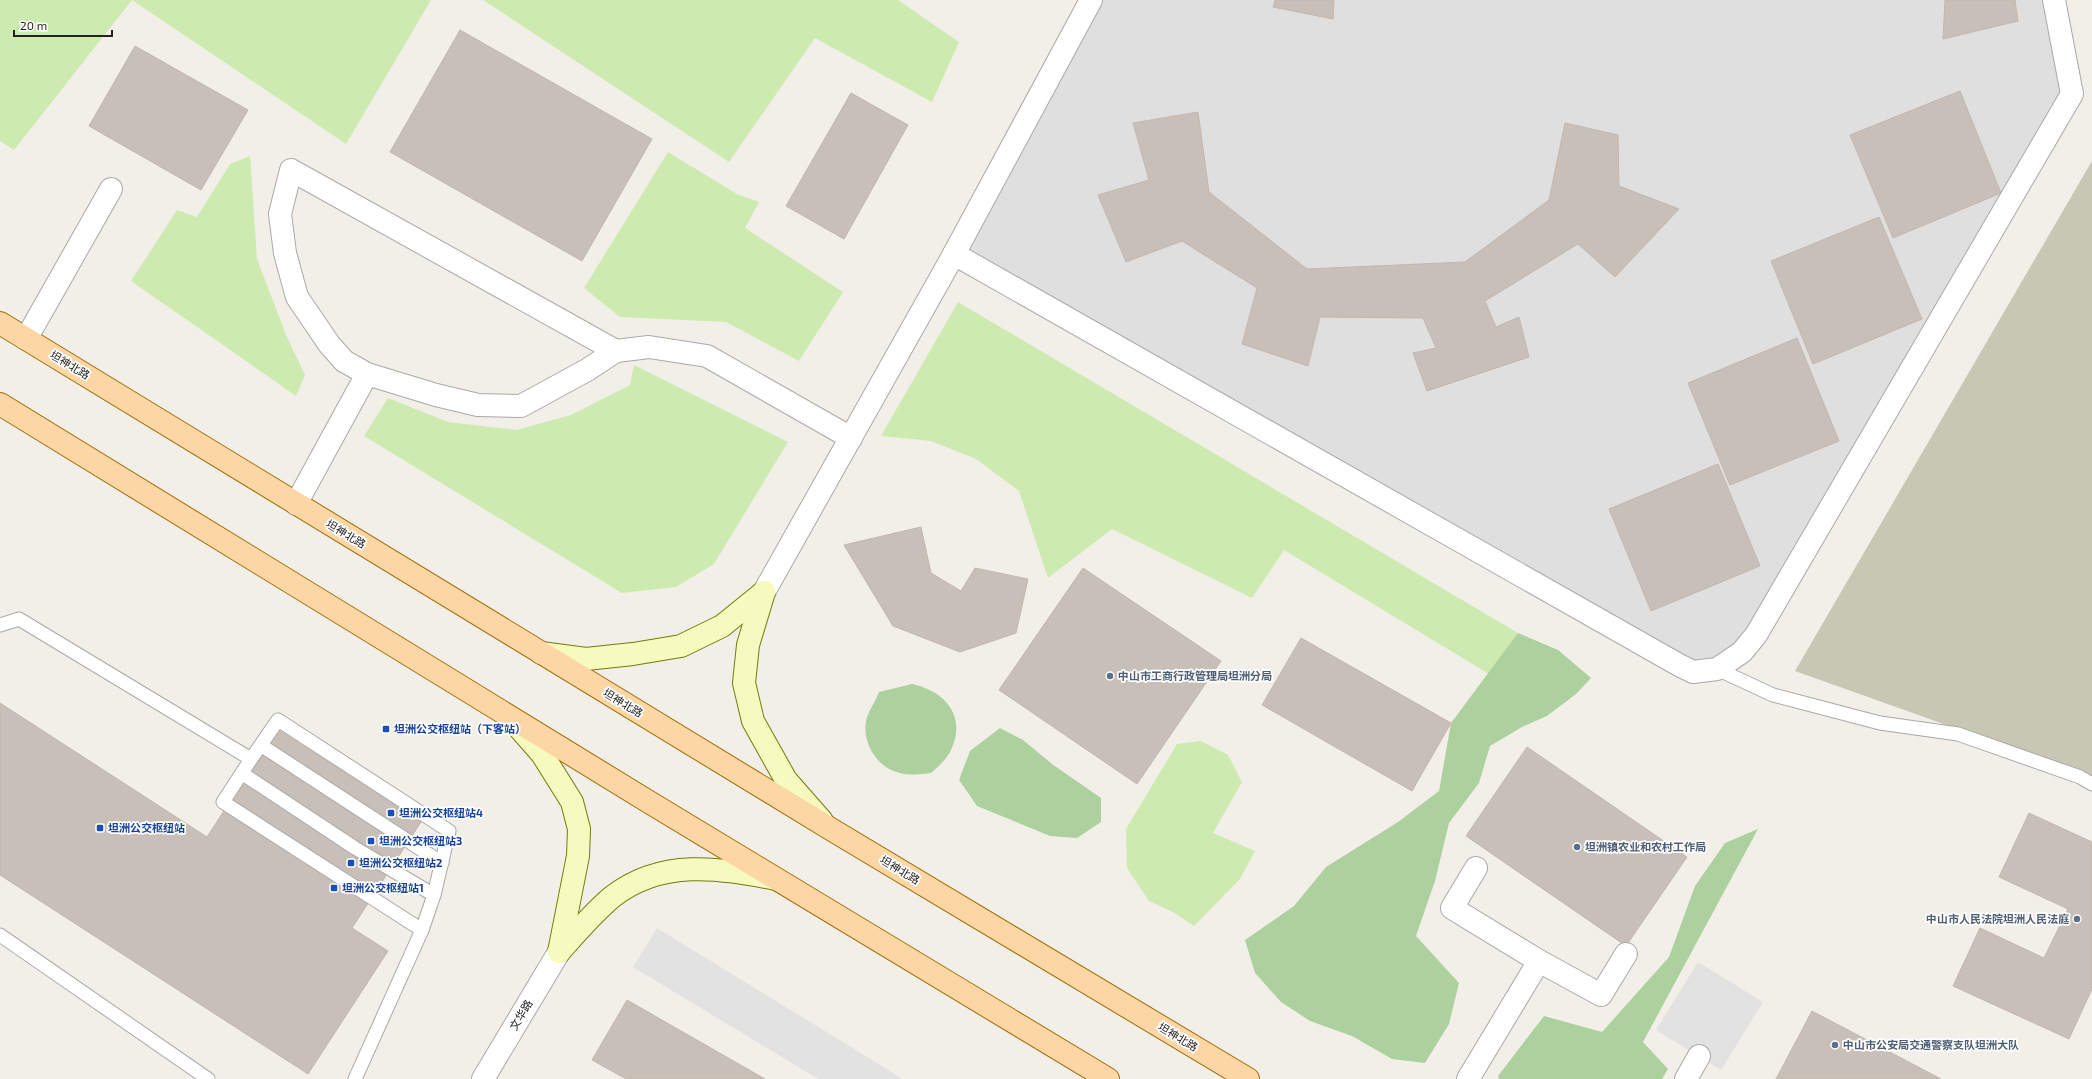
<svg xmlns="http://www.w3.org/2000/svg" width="2092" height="1079" font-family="'Exo 2','Noto Sans SC',sans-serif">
	<rect width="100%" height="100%" fill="#f2efe9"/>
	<!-- residential -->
	<path fill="#e0dfdf" d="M1091 0H2054L2072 94 1756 635 1693 672 954 254Z"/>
	<!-- construction -->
	<path fill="#c7c7b4" d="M2092 161V777L1795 671Z"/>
	<!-- grass -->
	<g fill="#cdebb0">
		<path d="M0 0H431L346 144 132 0 14 150 0 141Z"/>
		<path d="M483 0H898L959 42 932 102 815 38 729 162Z"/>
		<path d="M668 152 737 194 759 202 745 228 843 292 799 361 726 322 620 317 584 288Z"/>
		<path d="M250 156 257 259 286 335 305 375 296 396 131 281 177 210 197 217 230 164Z"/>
		<path d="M958 302 1518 633 1489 674 1284 550 1252 598 1112 529 1048 578 1019 491 976 459 931 441 881 436Z"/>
		<path d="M634 365 788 442 714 564 676 587 622 593 364 436 388 398 448 422 516 430 571 415 630 385Z"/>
		<path d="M1201 741 1228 755 1242 782 1213 833 1255 851 1240 879 1194 926 1173 912 1149 901 1127 868 1126 829 1177 744Z"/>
	</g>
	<!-- forest -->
	<g fill="#add19e">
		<path d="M1518 633 1558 650 1591 678 1576 694 1547 716 1522 727 1490 746 1479 783 1449 823 1435 881 1416 936 1459 983 1449 1024 1425 1063 1392 1059 1352 1036 1310 1021 1281 1002 1255 973 1245 940 1294 906 1326 867 1398 822 1439 791 1451 723Z"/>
		<path d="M912 684C945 691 967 716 951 750 947 759 938 767 931 773 921 774 910 776 900 773 876 768 860 740 867 717 870 709 876 700 879 692Z"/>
		<path d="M1000 728 1023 740 1052 764 1101 798V822L1077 838 1050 836 977 806 959 780 970 751Z"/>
		<path d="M1758 829 1643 1042 1668 1069 1662 1079H1499L1498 1076 1544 1016 1602 1032 1669 957 1695 886 1725 843Z"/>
	</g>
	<!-- parking -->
	<g fill="#e2e2e2">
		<path d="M657 928 903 1079H818L633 967Z"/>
		<path d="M1698 962 1763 1002 1721 1070 1656 1030Z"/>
	</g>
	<!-- building -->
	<g fill="#c7bfb8" stroke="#c4b6ab">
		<path d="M1275 0H1334L1333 19 1273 7Z"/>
		<path d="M1945 0H2015L2018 21 1943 39Z"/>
		<path d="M460 30 652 139 582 261 390 152Z"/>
		<path d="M135 46 248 110 201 190 89 126Z"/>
		<path d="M1960 91 2001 193 1893 238 1850 135Z"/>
		<path d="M851 93 908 125 844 239 786 206Z"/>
		<path d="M1198 112 1209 192 1307 269 1465 262 1549 200 1565 123 1618 135 1619 186 1679 209 1615 277 1578 244 1485 301 1496 327 1519 317 1529 357 1427 391 1413 353 1436 348 1423 318 1320 317 1308 366 1242 344 1257 288 1182 241 1126 262 1098 195 1149 180 1133 123Z"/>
		<path d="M1879 217 1922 319 1813 364 1771 261Z"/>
		<path d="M1797 338 1839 441 1730 485 1688 383Z"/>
		<path d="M1718 464 1760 566 1651 611 1609 509Z"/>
		<path d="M921 527 931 573 961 591 975 568 1028 579 1016 633 960 652 893 626 844 545Z"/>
		<path d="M1083 568 1221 661 1137 784 999 690Z"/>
		<path d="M1301 638 1451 723 1412 791 1262 705Z"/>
		<path d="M0 703 207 837 277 729 421 822 352 928 388 951 308 1074 0 875Z"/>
		<path d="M1527 747 1687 857 1626 946 1466 836Z"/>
		<path d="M2029 813 2092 842V989L2069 1039 1953 986 1980 928 2044 958 2068 909 1999 877Z"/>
		<path d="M627 1000 765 1079H626L592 1060Z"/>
		<path d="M1812 1011 1941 1079H1776Z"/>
	</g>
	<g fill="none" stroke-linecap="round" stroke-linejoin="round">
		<!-- service casing -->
		<g stroke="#a9a9a9" stroke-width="15">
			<g id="service">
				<path d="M0 625 19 619 251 759 278 720 449 831 434 895 422 930 355 1079"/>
				<path d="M1717 669 1773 695 1880 723 1958 734 2080 777 2092 784"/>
				<path d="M262 746 442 863"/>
				<path d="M251 759 223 802 422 930"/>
				<path d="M243 774 355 848 434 895"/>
				<path d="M0 935 208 1079"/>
			</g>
		</g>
		<!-- minor casing -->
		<g stroke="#a9a9a9" stroke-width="24">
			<g id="minor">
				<path d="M291 170 616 351 587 370 521 406 478 405 436 395 367 374 344 361 329 344 297 297 285 253 280 214Z"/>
				<path d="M954 254 1679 665 1693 672 1717 669 1742 652 1756 635 2072 94 2054 0"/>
				<path d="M26 339 111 189"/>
				<path d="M616 351 649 347 707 356 851 438"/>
				<path d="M296 504 367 374"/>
				<path d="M1539 961 1601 995 1626 954"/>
				<path d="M1468 1079 1539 961 1452 908 1476 868"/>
				<path d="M1686 1079 1699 1056"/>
			</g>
		</g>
		<!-- tertiary casing -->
		<g stroke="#a9a9a9" stroke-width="24">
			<g id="tertiary">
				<path d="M764 592 954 254 1091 0"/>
				<path d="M483 1079 559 952"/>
			</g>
		</g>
		<!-- secondary casing -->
		<g stroke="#707d05" stroke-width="24">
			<g id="secondary">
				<path d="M764 592 748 645 744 683 753 721 786 780 822 821"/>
				<path d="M541 653 586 659 633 654 681 646 722 626 764 592"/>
				<path d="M513 721 542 754 572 802 579 829 578 856 559 952"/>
				<path d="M559 952C576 933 593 913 612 897 662 858 719 868 776 879"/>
			</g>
		</g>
		<!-- primary casing -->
		<g stroke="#a06b00" stroke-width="24">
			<g id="primary">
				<path d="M0 323 829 828 1248 1079"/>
				<path d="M0 404 649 802 1108 1079"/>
			</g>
		</g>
		<!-- service -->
		<use href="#service" stroke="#fff" stroke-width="13"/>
		<!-- minor -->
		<use href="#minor" stroke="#fff" stroke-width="22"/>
		<!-- tertiary -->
		<use href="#tertiary" stroke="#fff" stroke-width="22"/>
		<!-- secondary -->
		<use href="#secondary" stroke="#f7fabf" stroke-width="22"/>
		<!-- primary -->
		<use href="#primary" stroke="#fcd6a4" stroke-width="22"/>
	</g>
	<!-- markers -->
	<g fill="#5c6f8a" stroke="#fff" stroke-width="1.5">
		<circle cx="1110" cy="676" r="4"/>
		<circle cx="1577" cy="847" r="4"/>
		<circle cx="2077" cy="919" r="4"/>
		<circle cx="1835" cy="1045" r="4"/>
	</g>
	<g fill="#1a4fb4" stroke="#fff" stroke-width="1.5">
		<rect x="382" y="725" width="8" height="8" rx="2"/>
		<rect x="387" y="809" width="8" height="8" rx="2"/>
		<rect x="96" y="824" width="8" height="8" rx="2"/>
		<rect x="367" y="837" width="8" height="8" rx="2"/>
		<rect x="347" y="859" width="8" height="8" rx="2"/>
		<rect x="330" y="884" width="8" height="8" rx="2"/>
	</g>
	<g text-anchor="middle" stroke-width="3.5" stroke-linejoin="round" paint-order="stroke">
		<!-- street labels -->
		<g font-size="11" fill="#222" stroke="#fff">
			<text transform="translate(70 365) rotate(31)" y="4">坦神北路</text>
			<text transform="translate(346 534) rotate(31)" y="4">坦神北路</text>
			<text transform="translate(623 703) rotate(31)" y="4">坦神北路</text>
			<text transform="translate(900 870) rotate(31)" y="4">坦神北路</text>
			<text transform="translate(521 1015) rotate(-59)" y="4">文华路</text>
			<text transform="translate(1178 1037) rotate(31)" y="4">坦神北路</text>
		</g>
		<!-- service labels -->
		<g font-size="11" font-weight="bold" fill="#4e5e75" stroke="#fff" text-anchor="start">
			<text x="1118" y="680">中山市工商行政管理局坦洲分局</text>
			<text x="1585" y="851">坦洲镇农业和农村工作局</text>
			<text x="2069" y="923" text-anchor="end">中山市人民法院坦洲人民法庭</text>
			<text x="1843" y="1049">中山市公安局交通警察支队坦洲大队</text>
		</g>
		<!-- transit labels -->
		<g font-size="11" font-weight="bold" fill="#164399" stroke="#fff" text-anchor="start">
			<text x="394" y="733">坦洲公交枢纽站（下客站）</text>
			<text x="399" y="817">坦洲公交枢纽站4</text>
			<text x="108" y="832">坦洲公交枢纽站</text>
			<text x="379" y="845">坦洲公交枢纽站3</text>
			<text x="359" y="867">坦洲公交枢纽站2</text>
			<text x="342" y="892">坦洲公交枢纽站1</text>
		</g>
	</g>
	<!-- scale -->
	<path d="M14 30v6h98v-6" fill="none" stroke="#222222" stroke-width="2"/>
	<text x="20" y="30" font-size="12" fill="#222222" stroke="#ffffff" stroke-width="3" paint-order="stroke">20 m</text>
</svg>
